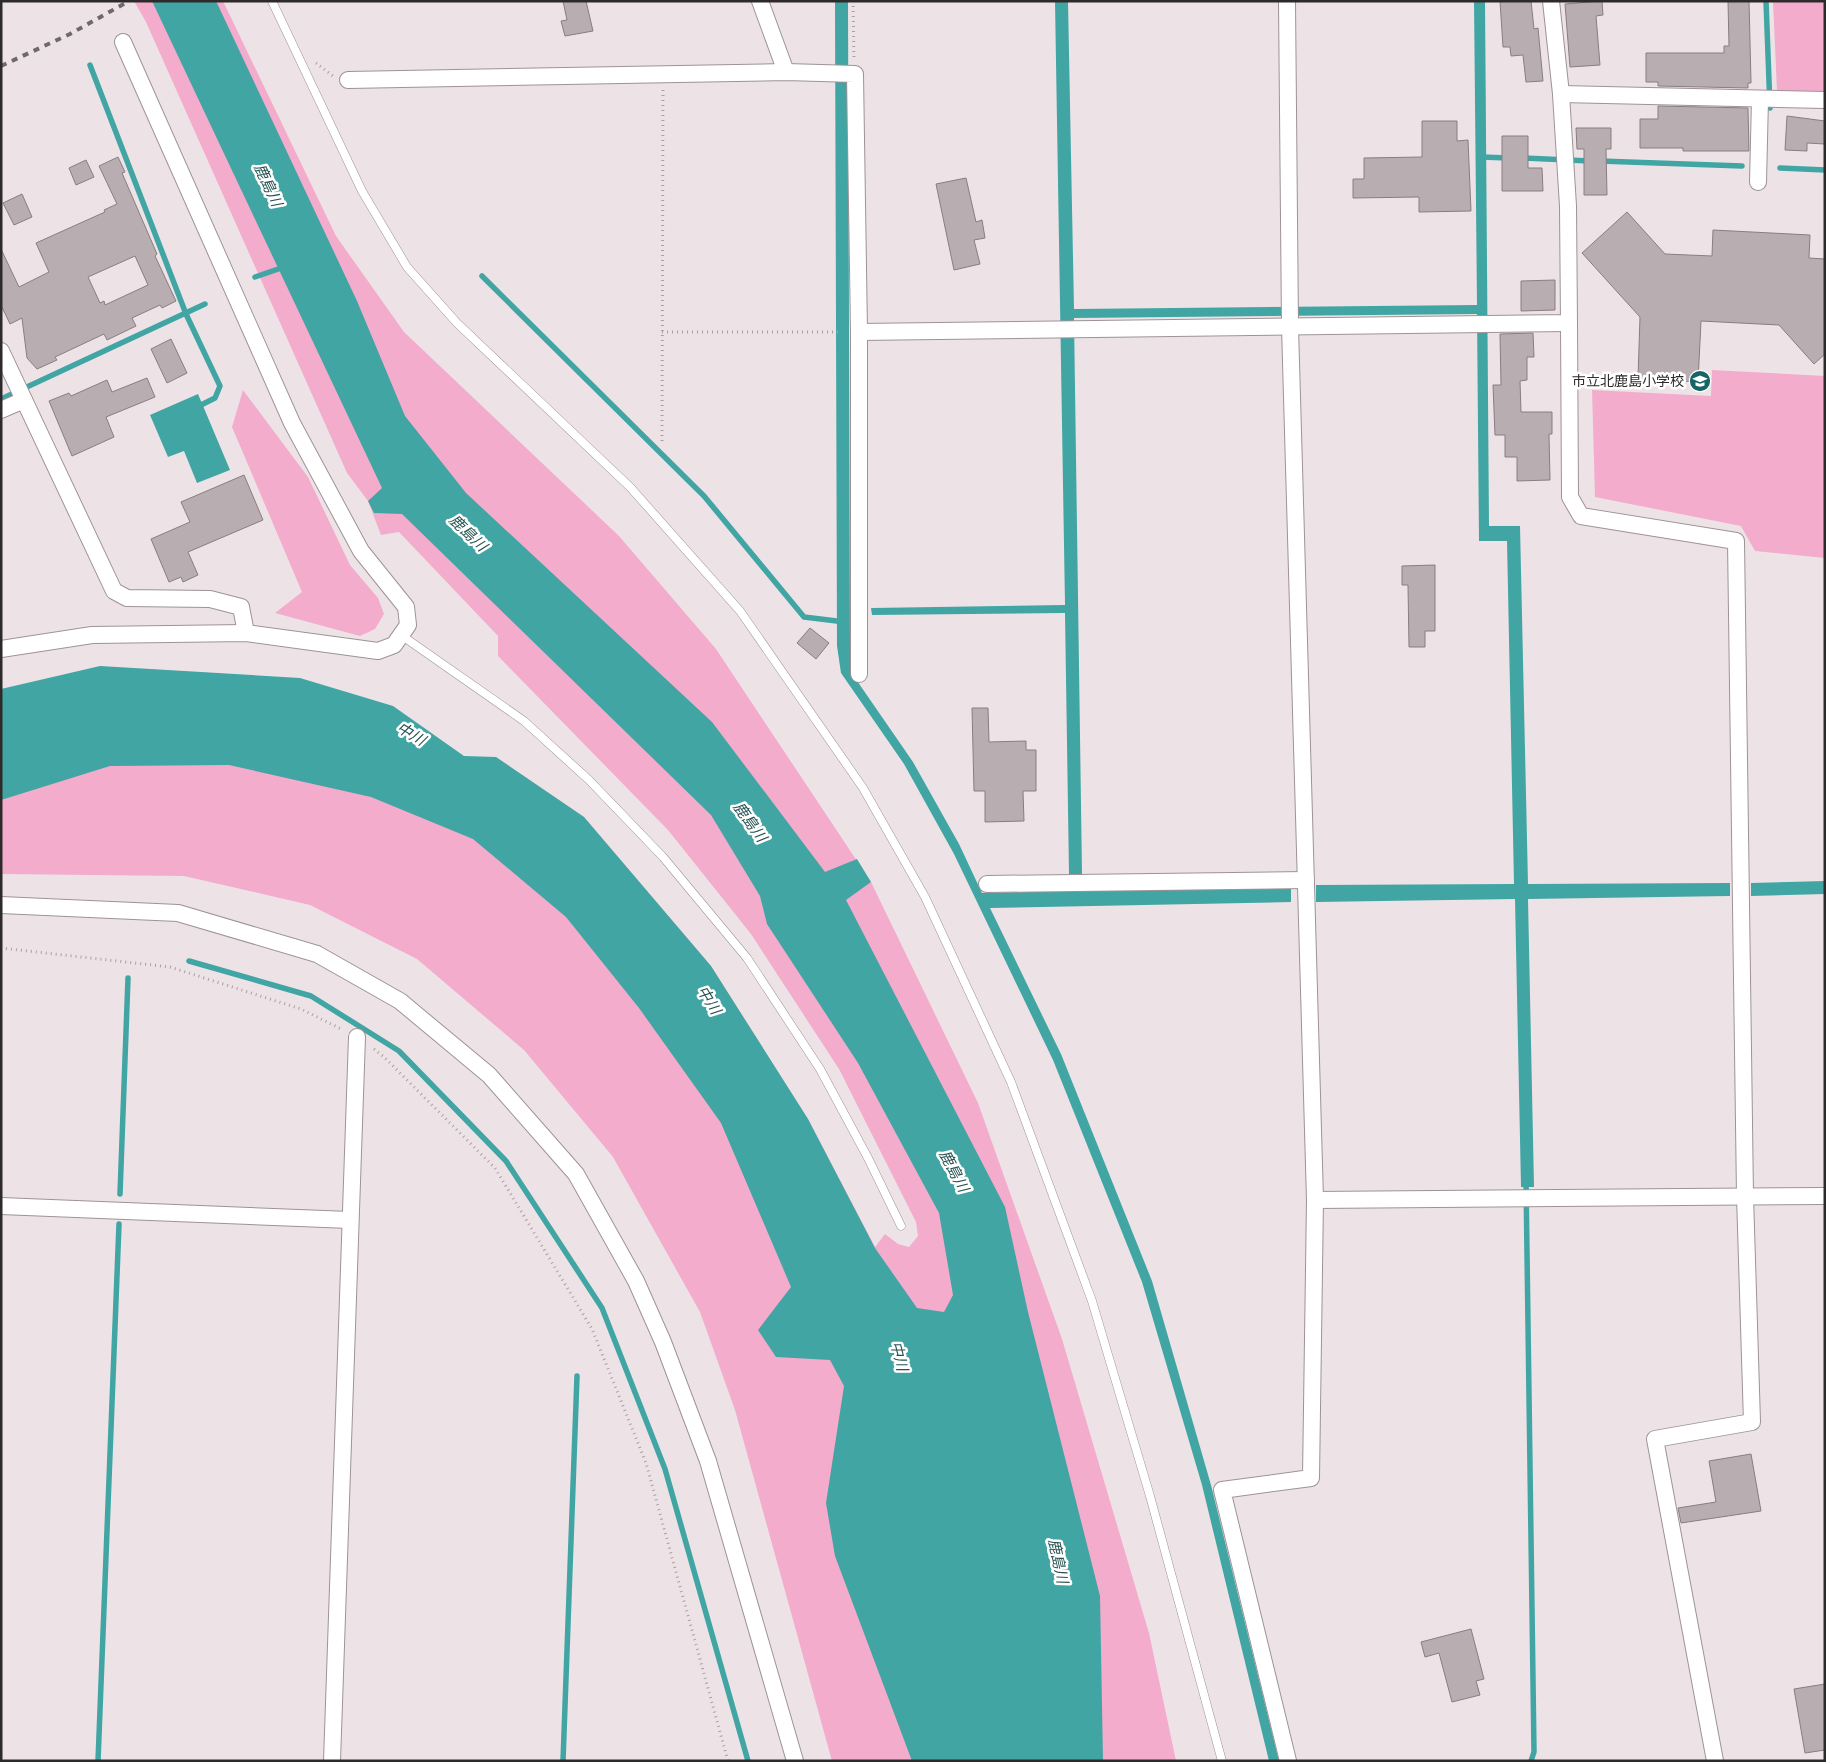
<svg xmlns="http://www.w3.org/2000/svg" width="1826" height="1762" font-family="'DejaVu Sans','Noto Sans JP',sans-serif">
	<rect width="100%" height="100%" fill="#ede3e7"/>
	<!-- green -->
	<g fill="#f3accb">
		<path d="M134 1H170L395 476 716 793 969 1230 934 1418 496 757 584 817 711 966 808 1119 875 1247 885 1234 898 1244 909 1247 918 1236 916 1222 839 1069 751 934 668 830 498 656V636L399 532 381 535 368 501 347 473 146 22Z"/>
		<path d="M200 1H223L336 236 404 332 619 536 716 649 871 882 978 1103 1062 1339 1149 1633 1176 1761H1082L1000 1217 831 923 390 419Z"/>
		<path d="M1773 1H1825V92L1777 91Z"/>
		<path d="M1712 370 1825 376V558L1755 551 1741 526 1595 497 1592 390 1711 396Z"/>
		<path d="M243 390 308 477 350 565 378 598 384 614 375 629 360 636 275 613 302 592 232 427Z"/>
		<path d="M159 716 484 799 851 1292 947 1761H832L735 1410 700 1312 613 1157 524 1050 417 959 310 905 184 876 1 874V725Z"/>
	</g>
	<!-- water -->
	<g fill="#41a5a3">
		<path d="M152 1H216L357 301 405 416 466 493 712 722 825 872 857 859 871 882 846 900 1005 1207 1028 1312 1100 1596 1103 1761H912L835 1556 826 1503 844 1386 830 1360 776 1357 758 1330 791 1287 721 1123 639 1008 566 917 473 839 371 797 229 765 110 766 1 800V689L100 666 300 678 393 706 464 756 496 757 584 817 711 966 808 1119 875 1248 917 1308 944 1312 953 1295 939 1213 858 1063 767 924 760 896 711 815 402 514 374 513 368 501 382 488Z"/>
		<path d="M835 1H848L850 646 853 675 913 762 959 844 982 893 1291 887V902L990 908 1061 1054 1152 1281 1211 1485 1279 1761H1269L1202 1485 1142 1282 1053 1060 954 854 904 764 841 673 837 646Z"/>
		<path d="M1055 1H1068L1074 309 1477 305 1474 1H1485L1489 526H1520L1528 884 1730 883V896L1528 899 1534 1187H1521L1515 899 1316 902V885L1514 884 1507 541H1479L1477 314 1074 318 1082 874H1069L1065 613 872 615 871 608 1065 605Z"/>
		<path d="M198 394 230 470 197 483 184 451 168 457 150 415Z"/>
		<path d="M1825 881V894L1751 896V883Z"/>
	</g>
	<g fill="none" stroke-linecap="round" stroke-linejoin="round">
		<!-- stream -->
		<g stroke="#41a5a3" stroke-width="5.5">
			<path d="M1766 1 1770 108"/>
			<path d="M90 65 186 314 220 386 215 398 197 407"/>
			<path d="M1481 157 1508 158"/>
			<path d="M1522 158 1590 161"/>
			<path d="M1600 161 1742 166"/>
			<path d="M1780 168 1825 170"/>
			<path d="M482 276 704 496 804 617 845 622"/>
			<path d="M255 277 284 267"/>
			<path d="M1 399 205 304"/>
			<path d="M189 961 311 996 399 1051 506 1161 602 1308 665 1469 748 1761"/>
			<path d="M1526 1181 1534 1752 1531 1761"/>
			<path d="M120 1194 128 978"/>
			<path d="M98 1761 119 1224"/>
			<path d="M563 1761 577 1376"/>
		</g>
	</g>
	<!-- building -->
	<g fill="#b8aeb1" stroke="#887e82" fill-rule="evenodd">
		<path d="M563 1H586L593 31 565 36 561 21 567 20Z"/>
		<path d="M1500 1H1531L1534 29 1538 28 1543 81 1526 82 1523 55 1511 56 1510 47H1503Z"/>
		<path d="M1602 1 1603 15 1596 16 1600 65 1570 67 1565 4Z"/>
		<path d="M1728 1H1749L1751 83H1748V88L1658 86V82H1646V53H1724V46H1729Z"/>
		<path d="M1658 106 1748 108 1749 151H1683V148H1640V119H1658Z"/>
		<path d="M1787 116 1825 121V144L1807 143V151L1785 150Z"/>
		<path d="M1422 121H1457V141L1468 140 1471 211 1419 212V197L1353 198V179H1364V158L1422 157Z"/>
		<path d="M1576 128H1611V149H1606L1607 195H1584V149H1577Z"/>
		<path d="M1502 136H1528V168H1542L1543 191H1502Z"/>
		<path d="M118 157 125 172 122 173 157 254 155 256 176 301 162 308 160 305 132 318 136 326 107 340 104 334 55 357 57 360 37 369 27 358 22 318 10 324 1 305V249L19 287 49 272 36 243 105 212 104 210 117 204 99 166ZM135 256 148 285 105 305 104 301 100 303 88 277Z"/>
		<path d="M86 160 94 177 76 185 69 168Z"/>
		<path d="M966 178 976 222 982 220 985 238 974 240 980 264 954 270 936 184Z"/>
		<path d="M22 194 32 217 14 225 3 203Z"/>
		<path d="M1627 212 1665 254 1712 256 1713 230 1810 235 1809 258 1825 259V354L1814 364 1779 325 1701 321 1698 382 1638 378 1640 317 1582 253Z"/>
		<path d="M1555 280V310L1521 311V281Z"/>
		<path d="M1533 333 1534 357H1527V380L1520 381 1521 412H1552V434H1549L1550 480 1517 481V457H1505V435H1495L1493 385H1501L1500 334Z"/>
		<path d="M171 339 187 373 167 383 151 349Z"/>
		<path d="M147 378 155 397 106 417 114 437 72 456 49 401 69 393 71 396 107 380 112 392Z"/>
		<path d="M244 475 263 520 188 552 198 575 183 582 181 577 169 582 151 539 190 522 181 502Z"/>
		<path d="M1435 565V631H1425V647H1409L1408 585H1402V566Z"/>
		<path d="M810 628 829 643 816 659 797 643Z"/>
		<path d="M972 708H988L989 742 1026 741V750H1036V791H1023L1024 821 985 822V791H974Z"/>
		<path d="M1751 1454 1761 1511 1681 1523 1678 1508 1716 1502 1709 1461Z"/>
		<path d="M1471 1629 1484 1679 1476 1681 1480 1695 1452 1702 1439 1653 1425 1657 1421 1642Z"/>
		<path d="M1825 1684V1750L1805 1753 1794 1689Z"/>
	</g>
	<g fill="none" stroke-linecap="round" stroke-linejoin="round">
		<!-- lane casing -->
		<g stroke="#9d9397" stroke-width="9">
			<g id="lane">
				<path d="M272 1 362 191 407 267 457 323 630 487 740 611 863 788 925 897 1011 1082 1092 1301 1150 1496 1222 1761"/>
				<path d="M401 635 524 721 589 780 663 857 747 958 820 1069 868 1158 901 1226"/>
			</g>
		</g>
		<!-- street casing -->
		<g stroke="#9d9397" stroke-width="18">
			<g id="street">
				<path d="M760 1 786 72"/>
				<path d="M1287 1 1290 327 1315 1200 1311 1478 1222 1490 1288 1761"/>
				<path d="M348 80 786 72 855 74 859 332V674"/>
				<path d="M1561 94 1825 100"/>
				<path d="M1758 182 1760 99"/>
				<path d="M1569 323 1570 497 1581 516 1736 541 1745 1196 1752 1422 1655 1439 1715 1761"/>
				<path d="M859 332 1569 323 1568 206 1561 94 1551 1"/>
				<path d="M1 351 114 591 127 598 210 599 241 607 246 633"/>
				<path d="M1 410 24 400"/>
				<path d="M1 649 92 635 246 633 378 651 394 645 408 625 406 607 361 551 292 423 123 42"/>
				<path d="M987 884 1306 880"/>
				<path d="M1 905 178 913 317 954 400 1001 489 1075 576 1174 636 1281 663 1342 708 1461 795 1761"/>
				<path d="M1315 1200 1825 1196"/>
				<path d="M1 1206 350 1220"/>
				<path d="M332 1761 357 1037"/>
			</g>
		</g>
		<!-- path -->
		<g stroke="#a8a0a3" stroke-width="3" stroke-dasharray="1 4" stroke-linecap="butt">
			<path d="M853 1 854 59"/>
			<path d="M316 63 333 76"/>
			<path d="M662 332H842"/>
			<path d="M662 441 663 90"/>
			<path d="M1 948 170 967 301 1009 343 1030"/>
			<path d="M374 1049 384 1057 495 1168 592 1329 646 1463 728 1761"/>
		</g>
		<!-- lane -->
		<use href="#lane" stroke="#fff" stroke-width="8"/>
		<!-- street -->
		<use href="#street" stroke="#fff" stroke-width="16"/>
		<!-- rail -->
		<path stroke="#6f696b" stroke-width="4" stroke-dasharray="6 6" stroke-linecap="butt" d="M1 66 70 34 129 1"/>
	</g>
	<!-- icons -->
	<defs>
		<g id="school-disc" transform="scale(1.125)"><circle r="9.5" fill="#166564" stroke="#fff"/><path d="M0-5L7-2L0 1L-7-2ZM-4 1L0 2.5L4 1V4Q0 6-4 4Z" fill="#fff"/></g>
	</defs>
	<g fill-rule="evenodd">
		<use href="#school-disc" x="1700" y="381"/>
	</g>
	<g text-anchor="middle" stroke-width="5" stroke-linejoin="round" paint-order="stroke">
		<!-- poi labels -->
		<g font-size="14" fill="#2e2a2b" stroke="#fff" text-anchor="end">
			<text x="1684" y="386">市立北鹿島小学校</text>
		</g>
		<!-- water labels -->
		<g font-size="15" font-style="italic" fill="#265251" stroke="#fff">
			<text transform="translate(268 185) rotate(65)" y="5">鹿島川</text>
			<text transform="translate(468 533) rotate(44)" y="5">鹿島川</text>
			<text transform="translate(411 734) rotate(31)" y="5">中川</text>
			<text transform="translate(750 822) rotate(54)" y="5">鹿島川</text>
			<text transform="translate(709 1000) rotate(58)" y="5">中川</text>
			<text transform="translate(954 1171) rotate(62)" y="5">鹿島川</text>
			<text transform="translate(899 1356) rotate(76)" y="5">中川</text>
			<text transform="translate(1058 1561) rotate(78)" y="5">鹿島川</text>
		</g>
	</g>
	<!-- border -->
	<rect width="1826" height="1762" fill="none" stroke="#2e2a2b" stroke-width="5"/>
</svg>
